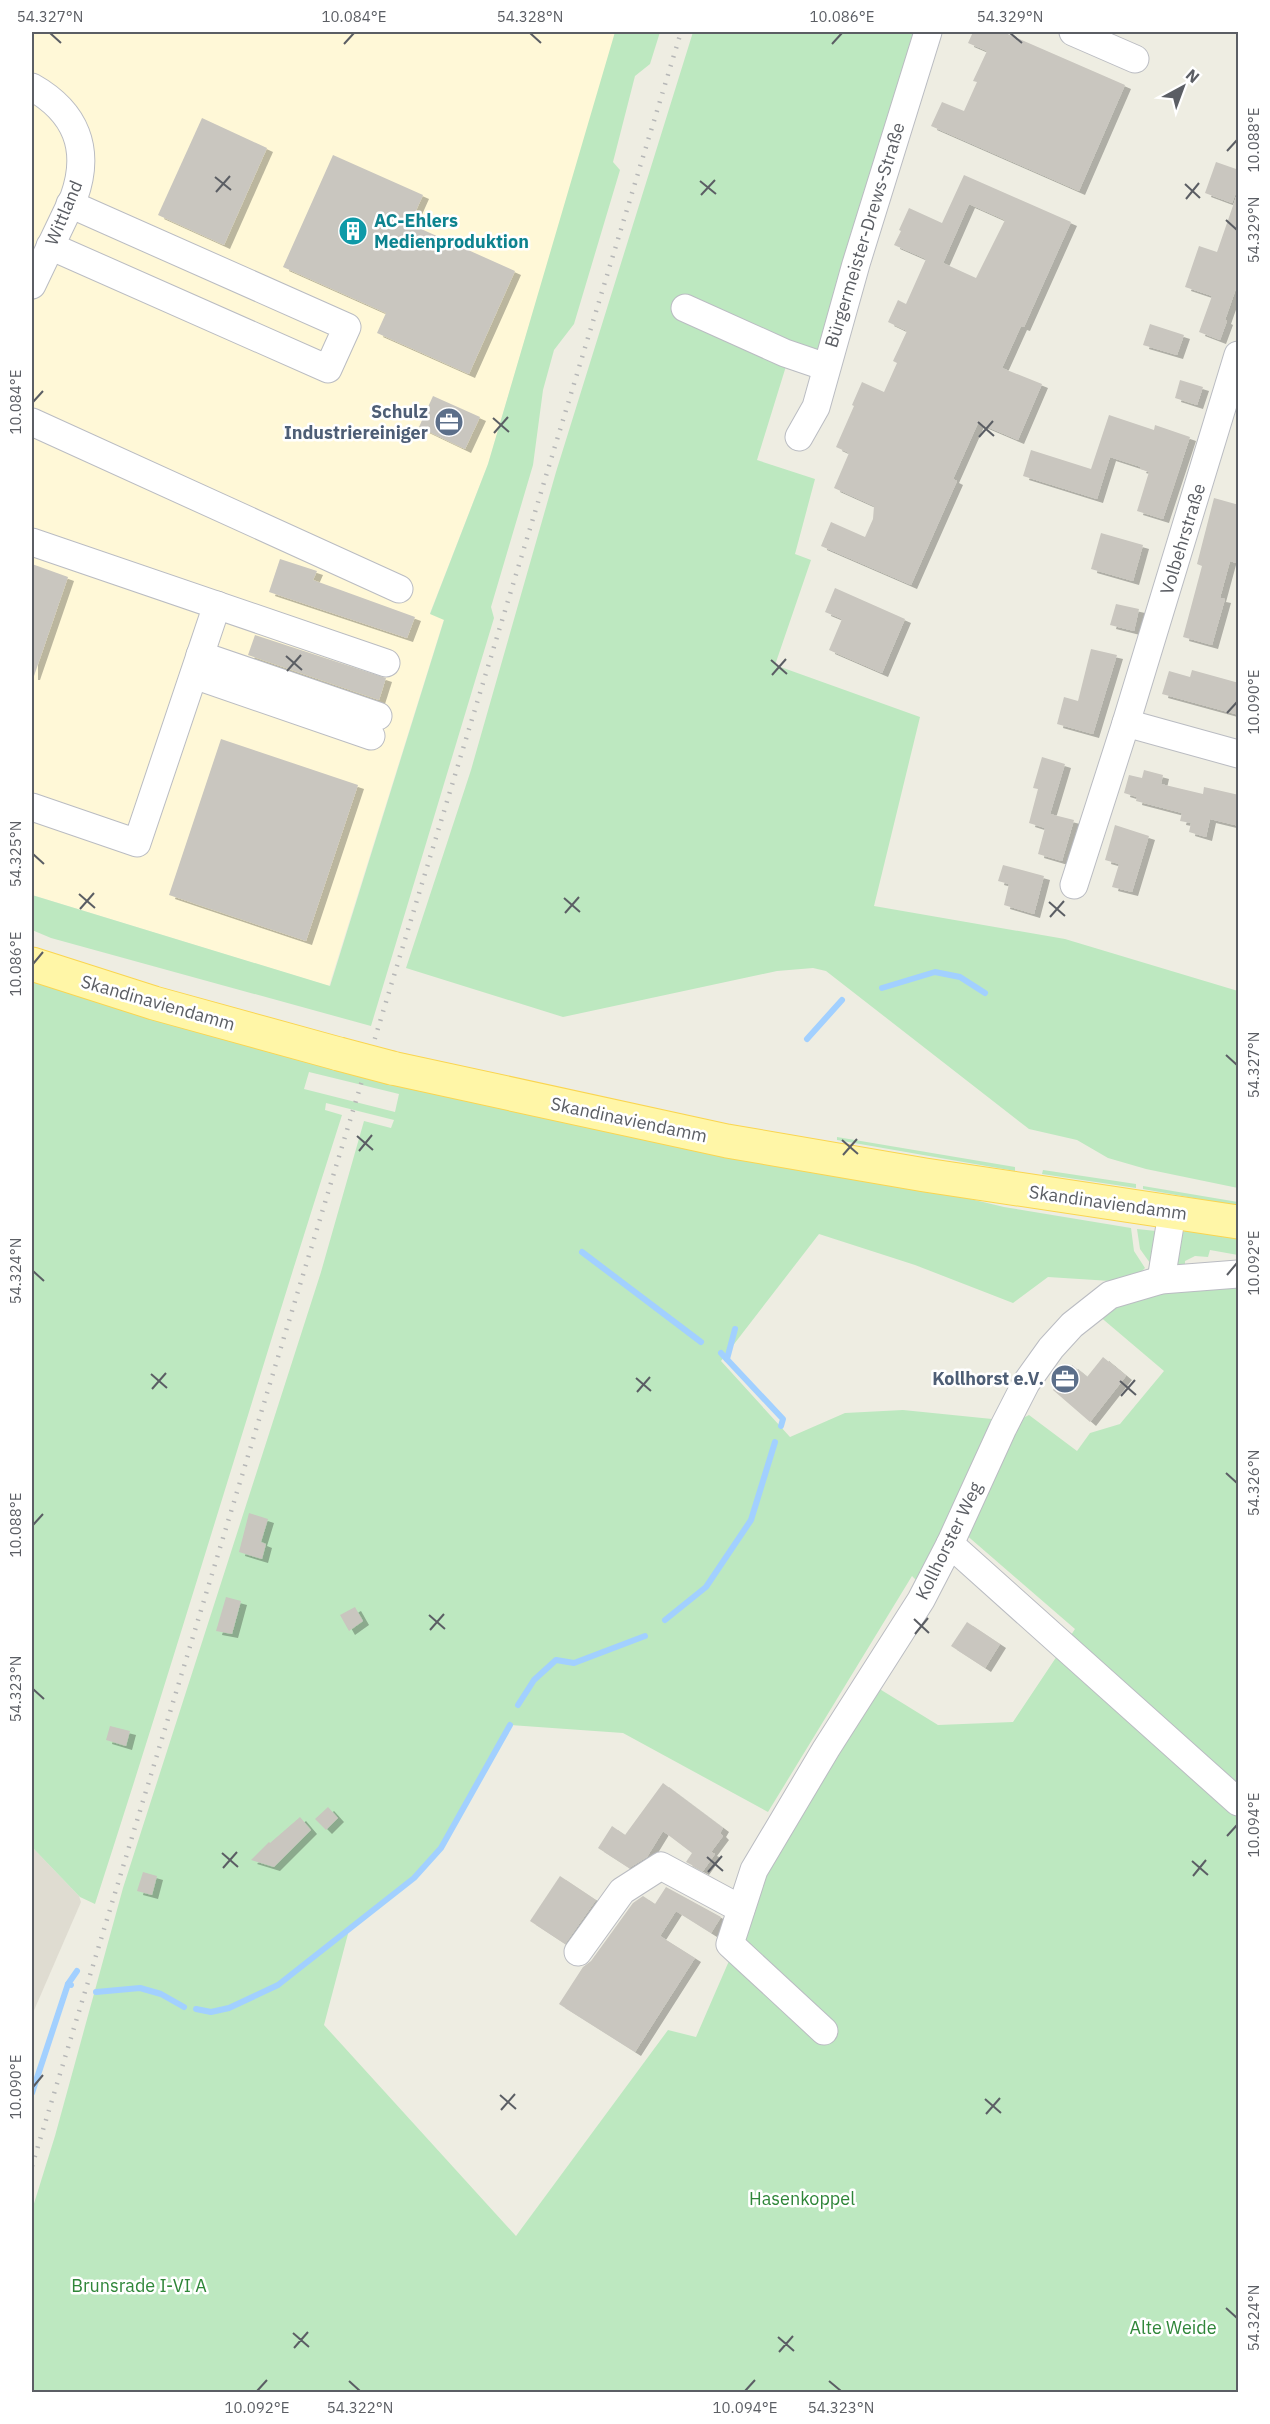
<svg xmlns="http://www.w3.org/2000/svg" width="1270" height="2424" font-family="'IBM Plex Sans',sans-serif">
	<defs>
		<filter id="shadow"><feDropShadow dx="6" dy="4" stdDeviation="0" flood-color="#0004"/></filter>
	</defs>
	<rect width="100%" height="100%" fill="#eeede2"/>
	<!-- commercial -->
	<path fill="#fff8d7" d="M32 32H616L488 464 430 613 444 619 329 986 32 895Z"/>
	<!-- education -->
	<path fill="#dfdcd1" d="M32 1847 79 1896 81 1902 32 2015Z"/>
	<!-- green -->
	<g fill="#bde8c0" fill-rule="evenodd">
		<path d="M615 32H660L650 64 635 76 613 162 620 170 574 324 554 350 543 390 533 465 491 607 494 618 371 1026 51 938 32 930V895L330 986 444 620 430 614 488 464Z"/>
		<path d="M693 32H917L818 357 791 350 757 460 815 479 795 554 811 560 775 665 920 717 874 906 1065 939 1238 991V1188L1146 1169 1108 1158 1077 1140 1029 1129 826 971 813 968 777 971 563 1017 406 968 471 770 556 472Z"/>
		<path d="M32 975 1004 1207 1131 1228 1134 1251 1145 1268 1135 1278 1126 1282 1048 1277 1013 1303 915 1265 819 1234 721 1361 790 1437 845 1413 903 1410 1002 1420 919 1583 912 1576 768 1812 623 1733 510 1725 441 1848 414 1878 349 1930 324 2025 516 2236 668 2030 696 2037 765 1878 878 1688 938 1725 1013 1722 1075 1629 964 1533 1017 1421 1029 1415 1077 1451 1090 1433 1120 1424 1164 1371 1098 1315 1128 1297 1238 1281V2392H32V2210L55 2136 123 1888 321 1272 364 1121 391 1128 394 1120 326 1103 325 1110 342 1115C258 1377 180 1642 95 1904L80 1897 32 1847V1728L34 1720 32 1711ZM309 1072 399 1094 395 1112 304 1089Z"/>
		<path d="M837 1137 1015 1167V1171L837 1140Z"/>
		<path d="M1043 1170 1136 1184V1188L1042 1174Z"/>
		<path d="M1143 1186 1238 1202V1206L1143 1189Z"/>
		<path d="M1137 1229 1156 1231 1155 1257 1150 1263 1140 1249Z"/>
		<path d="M1185 1231 1238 1234V1255L1210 1250 1208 1257 1195 1256 1185 1261V1268L1178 1269 1174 1251 1179 1235Z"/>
	</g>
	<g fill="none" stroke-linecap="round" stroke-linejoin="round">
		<!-- stream -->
		<g stroke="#a2d0ff" stroke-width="6">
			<path d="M882 988 935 972 960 977 985 993"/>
			<path d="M807 1039 842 1000"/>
			<path d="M582 1252 701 1342"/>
			<path d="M721 1353 783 1419 781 1426"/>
			<path d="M727 1359 735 1329"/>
			<path d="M665 1620 706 1587 751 1520 775 1442"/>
			<path d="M518 1705 534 1680 556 1660 574 1663 645 1636"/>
			<path d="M68 1984 77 1971"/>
			<path d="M96 1992 140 1988 161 1994 184 2007"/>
			<path d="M196 2009 211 2012 229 2008 278 1985 414 1878 441 1848 510 1725"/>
			<path d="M32 2093 68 1984 71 1985"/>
		</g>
	</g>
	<!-- building -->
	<g fill="#c9c6bf" fill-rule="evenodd" filter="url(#shadow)">
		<path d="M973 32H1003L1125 85 1079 191 931 126 942 102 964 111 977 82 973 81 987 51 968 43Z"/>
		<path d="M202 118 267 148 224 245 158 215Z"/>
		<path d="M333 155 423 195 410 224 515 271 469 374 377 333 386 313 283 267Z"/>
		<path d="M1216 162 1239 170V185L1232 203 1205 193Z"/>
		<path d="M964 175 1071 222 1024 327 1021 326 1002 368 1042 384 1018 440 978 423 953 479 957 481 911 585 821 546 831 522 865 537 873 519 874 506 834 488 849 453 836 447 854 406 852 405 862 382 884 392 897 363 893 361 907 331 888 322 898 300 906 304 926 259 894 245 901 231 899 230 909 208 942 223ZM969 204 1005 220 976 278 943 263Z"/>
		<path d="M1236 197H1239V280L1225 320 1227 321 1220 340 1199 332 1212 296 1185 287 1199 246 1217 252Z"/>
		<path d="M1150 324 1184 335 1177 355 1143 345Z"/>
		<path d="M1180 380 1203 387 1197 405 1175 398Z"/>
		<path d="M433 396 480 417 465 449 419 427Z"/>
		<path d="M1109 415 1154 430 1155 425 1190 437 1163 519 1137 511 1149 472 1140 469 1141 467 1110 457 1097 499 1023 476 1031 450 1091 469Z"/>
		<path d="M1214 498 1239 505V564L1230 561 1220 598 1225 599 1212 645 1183 637 1202 566 1197 564Z"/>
		<path d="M1101 533 1143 545 1133 581 1091 569Z"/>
		<path d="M280 559 317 571 313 580 415 617 407 638 269 592Z"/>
		<path d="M32 564 68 577 34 676H32Z"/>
		<path d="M835 588 905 619 882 673 829 650 842 619 825 612Z"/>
		<path d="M1116 604 1139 609 1134 631 1110 625Z"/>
		<path d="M255 635 386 678 379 700 248 655Z"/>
		<path d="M1091 649 1117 655 1093 734 1057 724 1064 697 1078 701Z"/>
		<path d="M1192 670 1239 683V715L1162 694 1169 671 1190 677Z"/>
		<path d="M221 739 358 785 306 941 169 895Z"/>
		<path d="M1042 757 1065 764 1050 814 1074 820 1062 861 1038 854 1045 828 1029 823 1038 789 1033 788Z"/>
		<path d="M1144 770 1163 775 1161 784 1203 794 1204 787 1239 795V826L1210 819 1206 837 1189 832 1191 823 1180 821 1182 813 1136 801 1137 797 1124 793 1129 775 1142 778Z"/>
		<path d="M1115 825 1149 836 1132 892 1112 887 1119 864 1105 860Z"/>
		<path d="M1003 865 1044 876 1034 914 1004 905 1009 884 998 881Z"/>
		<path d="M1103 1357 1126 1376 1090 1422 1053 1390 1072 1365 1087 1377Z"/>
		<path d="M249 1513 268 1519 261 1542 266 1544 262 1559 239 1552Z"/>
		<path d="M226 1597 241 1601 232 1634 216 1631Z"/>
		<path d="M355 1607 363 1621 349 1631 340 1615Z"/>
		<path d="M967 1622 1000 1644 985 1668 951 1646Z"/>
		<path d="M110 1726 130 1731 126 1746 106 1740Z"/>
		<path d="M663 1783 723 1828 720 1833 723 1836 711 1852 715 1854 703 1871 686 1862 692 1853 663 1831 647 1857 629 1868 598 1848 612 1826 625 1835Z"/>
		<path d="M328 1807 338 1818 326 1830 315 1819Z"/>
		<path d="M300 1817 311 1830 274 1867 251 1860 269 1842 270 1843Z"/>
		<path d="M143 1872 157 1876 152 1895 137 1891Z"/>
		<path d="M560 1876 596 1900 565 1944 530 1921Z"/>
		<path d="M666 1887 721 1917 711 1933 676 1911 660 1936 695 1958 635 2052 559 2004 583 1967 591 1961 633 1903 643 1896 655 1904Z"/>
	</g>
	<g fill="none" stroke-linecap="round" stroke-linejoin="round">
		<!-- minor casing -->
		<g stroke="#babcc2" stroke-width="29">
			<g id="minor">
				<path d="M1073 32 1135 59"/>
				<path d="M32 87C76 112 91 149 74 197L32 285"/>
				<path d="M50 246 328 369 347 327 70 204"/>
				<path d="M685 308 785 353 826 367"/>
				<path d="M1238 355 1126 723 1238 754"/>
				<path d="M32 422 399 589"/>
				<path d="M799 437 816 407 856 264 928 32"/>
				<path d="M32 542 386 663"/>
				<path d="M200 655 378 716"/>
				<path d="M194 675 371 736"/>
				<path d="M32 807 137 843 217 605"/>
				<path d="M1074 885 1126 723"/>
				<path d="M1161 1280 1172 1213"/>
				<path d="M950 1544 1238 1802"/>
				<path d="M578 1952 622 1891 661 1866 741 1909"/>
				<path d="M824 2031 730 1944 754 1870 826 1749 921 1600 950 1544 1003 1428 1026 1383 1051 1348 1072 1325 1110 1295 1161 1280 1238 1274"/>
			</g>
		</g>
		<!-- major casing -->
		<g stroke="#fad550" stroke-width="35">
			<g id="major">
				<path d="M32 964 154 1003 339 1054"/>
				<path d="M392 1068 727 1141 925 1175 1238 1222"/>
			</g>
		</g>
		<!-- minor -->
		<use href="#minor" stroke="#fff" stroke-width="27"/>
		<!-- major -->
		<use href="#major" stroke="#fff6a7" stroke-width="33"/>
		<!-- rail -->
		<path stroke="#b6b7b7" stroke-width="4.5" stroke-dasharray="1.5 8" stroke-linecap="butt" d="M32 2166 681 32"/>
		<!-- major-bridge casing -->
		<g stroke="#fad550" stroke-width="35" stroke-linecap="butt">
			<path id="major-bridge" d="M339 1054 392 1068"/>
		</g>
		<!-- major-bridge -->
		<use href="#major-bridge" stroke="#fff6a7" stroke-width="33"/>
	</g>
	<!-- ticks -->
	<path fill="none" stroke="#5b5e64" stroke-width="2" d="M50 33 61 43M530 33 541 43M1010 33 1022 43M344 44 354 33M832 44 842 33M1227 151 1237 140M215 177 231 190M700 181 716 194M1185 184 1200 198M216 192 230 176M701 195 715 180M1186 199 1199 183M1226 220 1237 230M33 402 43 391M493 418 509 432M978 422 994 436M494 433 508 417M979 437 993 421M286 656 302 670M771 660 787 674M287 671 301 655M772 675 786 659M1227 713 1237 702M33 854 44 864M79 894 95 908M564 898 580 912M1049 902 1065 916M80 909 94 893M565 913 579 897M1050 917 1064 901M33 964 43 952M1226 1055 1237 1065M357 1136 373 1150M842 1140 858 1154M359 1151 372 1135M843 1155 857 1139M33 1271 44 1281M1227 1275 1237 1263M151 1374 167 1388M636 1378 651 1391M1120 1381 1136 1395M152 1389 166 1373M637 1392 650 1377M1121 1396 1135 1380M1226 1473 1237 1483M33 1525 43 1514M429 1615 445 1629M914 1619 929 1633M430 1630 444 1614M915 1634 928 1618M33 1689 44 1699M1227 1836 1237 1825M222 1853 238 1867M707 1857 723 1871M1192 1861 1208 1875M223 1868 237 1852M708 1872 722 1856M1193 1876 1206 1860M33 2087 43 2075M500 2095 516 2109M985 2099 1001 2113M501 2110 515 2094M986 2114 1000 2098M1226 2308 1237 2318M293 2333 309 2347M778 2337 794 2351M294 2348 308 2332M779 2352 793 2336M349 2381 360 2391M829 2381 841 2391M257 2391 267 2380M745 2391 755 2380"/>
	<!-- icons -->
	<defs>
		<g id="building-disc" transform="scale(1.5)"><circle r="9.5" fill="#0f9aa8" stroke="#fff"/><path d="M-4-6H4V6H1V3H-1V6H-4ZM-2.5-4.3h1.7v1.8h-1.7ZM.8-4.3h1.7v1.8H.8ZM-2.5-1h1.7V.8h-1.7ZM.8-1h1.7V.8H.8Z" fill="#fff"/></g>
		<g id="office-disc" transform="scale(1.5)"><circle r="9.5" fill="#5c6f8a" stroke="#fff"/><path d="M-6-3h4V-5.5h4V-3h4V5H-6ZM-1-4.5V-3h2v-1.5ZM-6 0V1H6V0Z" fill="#fff"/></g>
	</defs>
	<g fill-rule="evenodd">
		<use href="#building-disc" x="353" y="231"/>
		<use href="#office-disc" x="449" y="422"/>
		<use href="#office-disc" x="1065" y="1379"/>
	</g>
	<g text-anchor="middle" stroke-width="5" stroke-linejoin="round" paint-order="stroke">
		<!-- street labels -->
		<g font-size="18" fill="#5b5e64" stroke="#fff">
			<text transform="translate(64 213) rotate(-67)" y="6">Wittland</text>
			<text transform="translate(865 235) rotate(-73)" y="6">Bürgermeister-Drews-Straße</text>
			<text transform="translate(1183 539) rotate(-73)" y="6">Volbehrstraße</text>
			<text transform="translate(158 1003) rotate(16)" y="6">Skandinaviendamm</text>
			<text transform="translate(629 1120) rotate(12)" y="6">Skandinaviendamm</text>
			<text transform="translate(1108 1203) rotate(8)" y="6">Skandinaviendamm</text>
			<text transform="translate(949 1541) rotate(-64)" y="6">Kollhorster Weg</text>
		</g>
		<!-- culture labels -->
		<g font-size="18" font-weight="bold" fill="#0d838f" stroke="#fff" text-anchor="start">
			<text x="374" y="227">AC-Ehlers<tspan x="374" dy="21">Medienproduktion</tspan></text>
		</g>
		<!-- service labels -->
		<g font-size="18" font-weight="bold" fill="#4e5e75" stroke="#fff" text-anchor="end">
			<text x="428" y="418">Schulz<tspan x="428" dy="21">Industriereiniger</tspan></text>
			<text x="1044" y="1385">Kollhorst e.V.</text>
		</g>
		<!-- park labels -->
		<g font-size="18" fill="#2f8639" stroke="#fff">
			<text x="802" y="2205">Hasenkoppel</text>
			<text x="139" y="2292">Brunsrade I-VI A</text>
			<text x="1173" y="2334">Alte Weide</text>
		</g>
	</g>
	<!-- border -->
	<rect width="1270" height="2424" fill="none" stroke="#ffffff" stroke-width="66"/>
	<!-- north arrow -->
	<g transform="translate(1183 87) rotate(41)" stroke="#ffffff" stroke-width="4.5" paint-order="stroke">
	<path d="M0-4.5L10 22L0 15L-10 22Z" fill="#5b5e64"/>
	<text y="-9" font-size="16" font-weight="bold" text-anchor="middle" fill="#5b5e64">N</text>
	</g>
	<rect x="33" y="33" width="1204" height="2358" fill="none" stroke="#5b5e64" stroke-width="2"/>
	<g font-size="15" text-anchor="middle" fill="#5b5e64">
		<text x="50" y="22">54.327°N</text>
		<text x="354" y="22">10.084°E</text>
		<text x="530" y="22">54.328°N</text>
		<text x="842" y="22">10.086°E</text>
		<text x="1010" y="22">54.329°N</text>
		<text transform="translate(1254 140) rotate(-90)" y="5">10.088°E</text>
		<text transform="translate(1254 230) rotate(-90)" y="5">54.329°N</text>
		<text transform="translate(16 402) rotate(-90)" y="5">10.084°E</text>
		<text transform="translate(1254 702) rotate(-90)" y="5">10.090°E</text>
		<text transform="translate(16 854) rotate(-90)" y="5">54.325°N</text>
		<text transform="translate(16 964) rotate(-90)" y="5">10.086°E</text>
		<text transform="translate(1254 1065) rotate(-90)" y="5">54.327°N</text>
		<text transform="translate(1254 1263) rotate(-90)" y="5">10.092°E</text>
		<text transform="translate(16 1271) rotate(-90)" y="5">54.324°N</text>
		<text transform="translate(1254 1483) rotate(-90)" y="5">54.326°N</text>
		<text transform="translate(16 1525) rotate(-90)" y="5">10.088°E</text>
		<text transform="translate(16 1689) rotate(-90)" y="5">54.323°N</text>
		<text transform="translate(1254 1825) rotate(-90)" y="5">10.094°E</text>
		<text transform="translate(16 2087) rotate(-90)" y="5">10.090°E</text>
		<text transform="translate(1254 2318) rotate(-90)" y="5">54.324°N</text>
		<text x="257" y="2413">10.092°E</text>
		<text x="360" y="2413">54.322°N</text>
		<text x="745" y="2413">10.094°E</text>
		<text x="841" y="2413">54.323°N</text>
	</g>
</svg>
